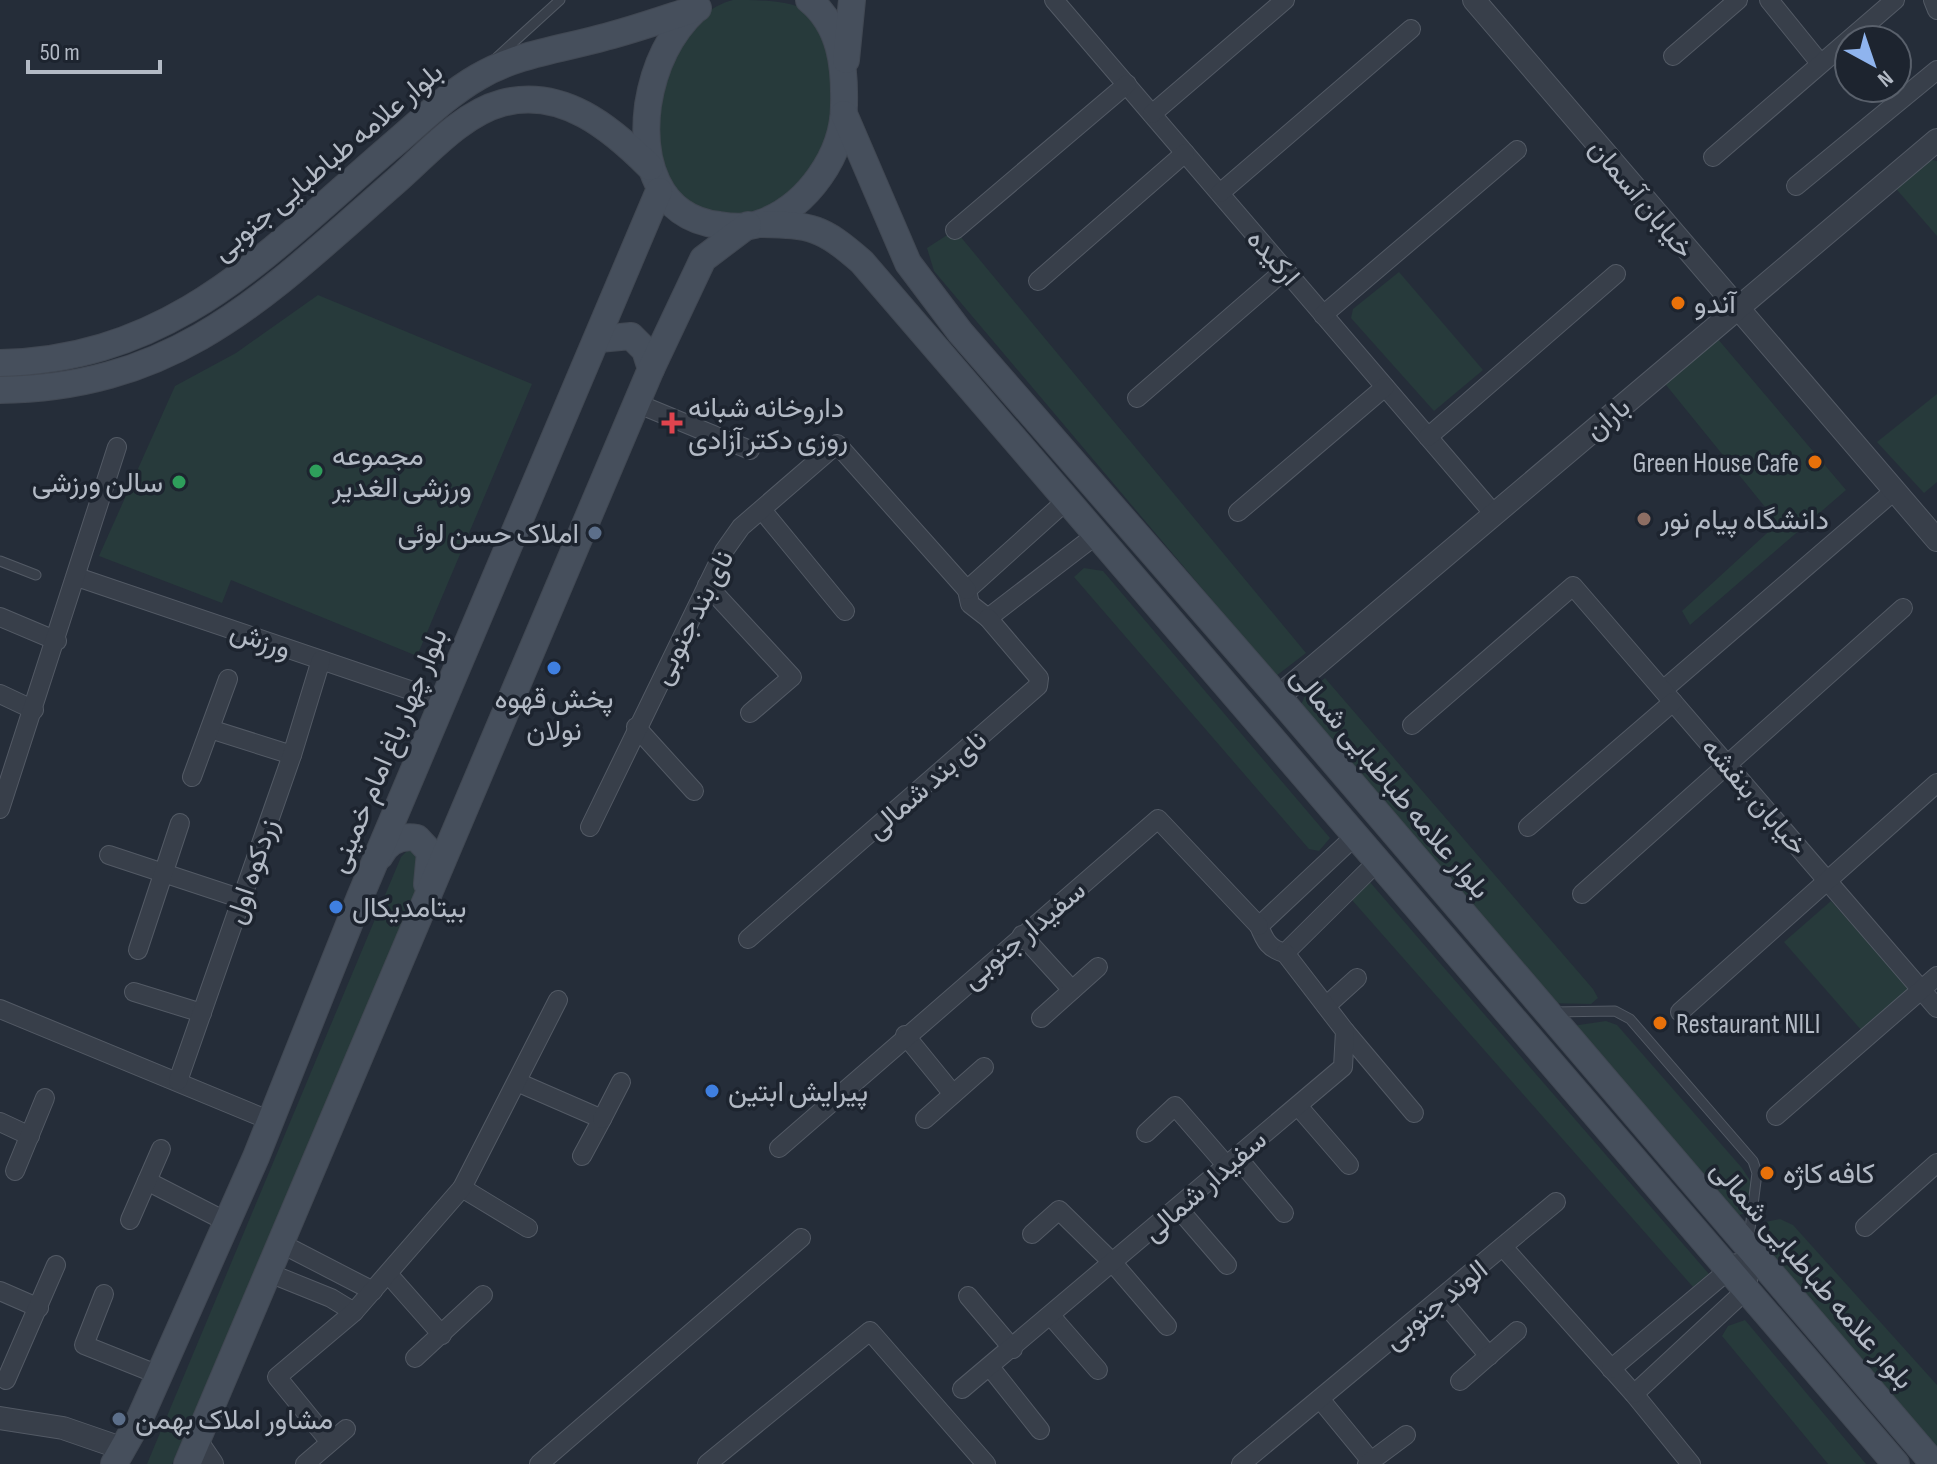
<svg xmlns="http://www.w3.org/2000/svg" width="1937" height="1464" font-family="'Sofia Sans Condensed',Vazirmatn,sans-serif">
	<rect width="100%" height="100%" fill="#252d39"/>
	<!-- green -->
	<g fill="#273a3b">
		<path d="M733 0C755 0 780 0 799 7 814 16 823 36 828 52 848 121 812 214 731 216 617 219 644 23 733 0Z"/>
		<path d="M1932 160 1937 161V236L1892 184Z"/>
		<path d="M955 230 1306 653 1276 676 934 271 927 248Z"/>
		<path d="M1399 272 1483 370 1434 411 1351 318 1353 309Z"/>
		<path d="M318 295 532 384 417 656 231 580 222 603 99 556 175 386 236 353Z"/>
		<path d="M1717 338 1846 490 1690 625 1682 611 1778 523 1662 380Z"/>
		<path d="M1937 394V482L1924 493 1877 442Z"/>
		<path d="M1084 568 1103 571 1330 838 1319 851 1309 849 1074 577Z"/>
		<path d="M1325 678 1593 989 1598 998 1591 1004 1547 1003 1300 707 1305 696Z"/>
		<path d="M412 846 426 872 172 1464H147L401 857Z"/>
		<path d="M1369 881 1709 1274 1693 1287 1352 900Z"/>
		<path d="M1831 901 1910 989 1862 1031 1784 942Z"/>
		<path d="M1606 1021 1617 1025 1742 1168 1753 1185 1748 1211 1736 1217 1572 1026Z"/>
		<path d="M1780 1219 1793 1225 1937 1385V1454L1762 1251 1758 1233 1765 1222Z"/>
		<path d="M1745 1320 1866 1464H1828L1722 1336 1728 1326Z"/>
	</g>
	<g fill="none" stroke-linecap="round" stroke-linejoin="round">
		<!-- service casing -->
		<g stroke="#535a65" stroke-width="11">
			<g id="service">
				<path d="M494 60 560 0"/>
				<path d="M0 561 36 575"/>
				<path d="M1552 1012 1615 1011 1630 1019 1753 1161 1757 1173 1749 1237"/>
			</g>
		</g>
		<!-- minor casing -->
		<g stroke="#535a65" stroke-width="20">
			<g id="minor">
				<path d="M1054 0 1494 514"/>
				<path d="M1769 0 1820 63"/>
				<path d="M1933 0 1937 10"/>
				<path d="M1673 56 1738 0"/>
				<path d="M1152 114 1285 0"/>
				<path d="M1713 157 1895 0"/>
				<path d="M1796 186 1937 70"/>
				<path d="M1220 193 1411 29"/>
				<path d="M955 230 1127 84"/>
				<path d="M1038 281 1185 153"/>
				<path d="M1323 315 1517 150"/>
				<path d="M1137 398 1285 270"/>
				<path d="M636 403 750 450"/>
				<path d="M1428 437 1616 274"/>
				<path d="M1067 500 967 590 970 604 988 618 1096 535"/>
				<path d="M762 510 845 611"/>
				<path d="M1238 512 1385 387"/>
				<path d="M77 577 445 702"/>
				<path d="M707 585 792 677 750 713"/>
				<path d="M0 617 57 641"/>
				<path d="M1663 690 1894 491"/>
				<path d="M0 694 34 710"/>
				<path d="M1412 725 1573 586 1937 1008"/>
				<path d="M636 727 694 791"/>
				<path d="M210 729 292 755"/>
				<path d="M192 777 228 679"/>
				<path d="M0 809 117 447"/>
				<path d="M590 827 724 551 741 527 837 444 967 590"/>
				<path d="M1528 827 1673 702"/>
				<path d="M1354 837 1259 926C1265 941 1269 949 1285 953L1377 862"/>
				<path d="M109 855 242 899"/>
				<path d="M1582 894 1903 608"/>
				<path d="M1022 935 1072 990"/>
				<path d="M748 939 1038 686 1039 678 988 618"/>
				<path d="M138 950 180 823"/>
				<path d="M134 992 202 1013"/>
				<path d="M1326 1006 1357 978"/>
				<path d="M0 1009 271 1121"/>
				<path d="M1680 1012 1937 783"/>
				<path d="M1041 1018 1098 967"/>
				<path d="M1345 1031 1414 1113"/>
				<path d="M905 1035 953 1094"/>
				<path d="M178 1081 292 755 321 660"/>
				<path d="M517 1082 602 1119 582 1156"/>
				<path d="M1298 1106 1349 1165"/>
				<path d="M1776 1116 1937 976"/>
				<path d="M602 1119 621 1082"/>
				<path d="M925 1119 984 1067"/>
				<path d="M0 1122 30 1136"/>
				<path d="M1146 1133 1175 1106 1227 1166"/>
				<path d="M779 1148 1158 819 1259 926"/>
				<path d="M1237 1157 1284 1213"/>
				<path d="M15 1171 45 1098"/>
				<path d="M147 1181 227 1222"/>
				<path d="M462 1188 528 1228"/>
				<path d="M1178 1208 1227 1265"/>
				<path d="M130 1220 161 1149"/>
				<path d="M1865 1227 1937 1163"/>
				<path d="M1032 1234 1059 1210 1113 1263 1167 1326"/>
				<path d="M280 1243 373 1291"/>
				<path d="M1503 1247 1634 1394 1691 1464"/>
				<path d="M269 1273 331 1298 354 1312"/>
				<path d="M389 1275 442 1335"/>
				<path d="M0 1291 39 1308"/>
				<path d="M104 1294 84 1345 159 1375"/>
				<path d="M968 1296 1013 1349"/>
				<path d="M1441 1299 1489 1356"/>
				<path d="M1051 1316 1098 1370"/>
				<path d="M415 1358 483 1295"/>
				<path d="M990 1367 1040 1430"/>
				<path d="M1611 1369 1737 1263"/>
				<path d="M6 1380 56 1265"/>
				<path d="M1460 1381 1517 1331"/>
				<path d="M962 1389 1343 1067 1345 1031 1285 953"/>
				<path d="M1634 1394 1746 1290 1753 1256"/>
				<path d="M1320 1399 1371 1461"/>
				<path d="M330 1442 277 1377 354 1312 462 1188 558 1000"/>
				<path d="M305 1464 346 1429"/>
				<path d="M539 1464 801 1238"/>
				<path d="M707 1464 870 1331 986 1464"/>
				<path d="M1241 1464 1556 1202"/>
				<path d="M1367 1464 1406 1435"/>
			</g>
		</g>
		<!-- tertiary casing -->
		<g stroke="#535a65" stroke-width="24">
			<g id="tertiary">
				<path d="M1474 0 1937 540"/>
				<path d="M1278 697 1937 140"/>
				<path d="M0 1418 63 1428 121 1448"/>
				<path d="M197 1442 212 1464"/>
			</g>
		</g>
		<!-- secondary casing -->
		<g stroke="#414853" stroke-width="28">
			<g id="secondary">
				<path d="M696 9C668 35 654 67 648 105 641 158 656 218 719 225 731 227 749 228 761 223 808 206 844 154 844 105 845 67 841 26 809 0"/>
				<path d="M846 60 852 0"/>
				<path d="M844 114 908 263 960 332 1278 697 1934 1464"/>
				<path d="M760 224C812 225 822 227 862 262L1896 1464"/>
				<path d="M599 339 631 336 645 350 651 369"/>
				<path d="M0 363C173 359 266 254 388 149 417 125 445 96 478 77 516 54 563 49 605 37 636 29 667 18 698 8"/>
				<path d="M0 390C179 388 269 292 395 182 426 155 461 114 502 103 562 87 611 128 650 167"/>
				<path d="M380 856C387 842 401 835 417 838L430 852 427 884"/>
				<path d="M114 1464 140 1418 256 1157 360 897 659 191"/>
				<path d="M187 1464 651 369 703 259 748 225"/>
			</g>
		</g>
		<!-- service -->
		<use href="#service" stroke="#383f4a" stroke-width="9"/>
		<!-- minor -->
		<use href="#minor" stroke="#383f4a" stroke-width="18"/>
		<!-- tertiary -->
		<use href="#tertiary" stroke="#383f4a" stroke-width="22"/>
		<!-- secondary -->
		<use href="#secondary" stroke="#464f5c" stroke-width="26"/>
	</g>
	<!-- markers -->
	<g fill="#e8710a" stroke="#1d242f" stroke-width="3">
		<circle cx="1678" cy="303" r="8"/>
		<circle cx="1815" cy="462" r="8"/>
		<circle cx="1660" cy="1023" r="8"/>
		<circle cx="1767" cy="1173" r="8"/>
	</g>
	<path fill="#e0444e" stroke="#1d242f" stroke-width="3" d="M668 411h8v8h8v8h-8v8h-8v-8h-8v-8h8z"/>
	<g fill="#2e9e5b" stroke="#1d242f" stroke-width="3">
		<circle cx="316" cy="471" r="8"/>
		<circle cx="179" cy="482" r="8"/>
	</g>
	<circle fill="#8d6e63" stroke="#1d242f" stroke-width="3" cx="1644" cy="519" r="8"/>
	<g fill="#5c6f8a" stroke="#1d242f" stroke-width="3">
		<circle cx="595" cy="533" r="8"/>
		<circle cx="119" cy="1419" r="8"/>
	</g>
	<g fill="#3f7fe0" stroke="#1d242f" stroke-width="3">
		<circle cx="554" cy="668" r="8"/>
		<circle cx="336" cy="907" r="8"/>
		<circle cx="712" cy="1091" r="8"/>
	</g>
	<g text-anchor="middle" stroke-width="7" stroke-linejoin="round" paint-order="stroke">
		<!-- street labels -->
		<g font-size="28" fill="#b3bac5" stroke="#1d242f">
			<text transform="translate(327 161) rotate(-40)" y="10">بلوار علامه طباطبایی جنوبی</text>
			<text transform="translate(1642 198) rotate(50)" y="10">خیابان آسمان</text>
			<text transform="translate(1274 257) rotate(49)" y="10">ارکیده</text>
			<text transform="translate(1607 418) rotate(-40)" y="10">باران</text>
			<text transform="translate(692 617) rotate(-63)" y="10">نای بند جنوبی</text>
			<text transform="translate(261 639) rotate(19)" y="10">ورزش</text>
			<text transform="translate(387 750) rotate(-67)" y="10">بلوار چهار باغ امام خمینی</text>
			<text transform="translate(1391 782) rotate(50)" y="10">بلوار علامه طباطبایی شمالی</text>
			<text transform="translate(926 784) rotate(-41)" y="10">نای بند شمالی</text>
			<text transform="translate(1755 796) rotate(49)" y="10">خیابان بنفشه</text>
			<text transform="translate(251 871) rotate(-71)" y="10">زردکوه اول</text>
			<text transform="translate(1023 934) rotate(-40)" y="10">سفیدار جنوبی</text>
			<text transform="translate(1204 1185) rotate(-41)" y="10">سفیدار شمالی</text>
			<text transform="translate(1813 1274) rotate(49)" y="10">بلوار علامه طباطبایی شمالی</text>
			<text transform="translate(1435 1304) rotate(-39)" y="10">الوند جنوبی</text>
		</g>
		<!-- poi labels -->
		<g font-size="28" fill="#b3bac5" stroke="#1d242f" text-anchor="start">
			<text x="1694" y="313">آندو</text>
			<text x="688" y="417">داروخانه شبانه<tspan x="688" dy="32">روزی دکتر آزادی</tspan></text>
			<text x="332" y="465">مجموعه<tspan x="332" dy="32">ورزشی الغدیر</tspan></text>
			<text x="1799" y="472" text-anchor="end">Green House Cafe</text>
			<text x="163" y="492" text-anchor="end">سالن ورزشی</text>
			<text x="1660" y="529">دانشگاه پیام نور</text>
			<text x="579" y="543" text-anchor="end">املاک حسن لوئی</text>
			<text x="554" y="708" text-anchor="middle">پخش قهوه<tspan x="554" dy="32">نولان</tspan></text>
			<text x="352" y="917">بیتامدیکال</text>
			<text x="1676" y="1033">Restaurant NILI</text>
			<text x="728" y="1101">پیرایش ابتین</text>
			<text x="1783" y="1183">کافه کاژه</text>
			<text x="135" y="1429">مشاور املاک بهمن</text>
		</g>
	</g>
	<!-- north arrow -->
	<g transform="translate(1873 64) rotate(140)"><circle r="38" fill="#1d242f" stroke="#59606b" stroke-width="2"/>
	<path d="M0-6L14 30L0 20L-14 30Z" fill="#8fb4ee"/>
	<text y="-12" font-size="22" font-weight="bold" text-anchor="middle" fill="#b3bac5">N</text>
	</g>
	<!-- scale -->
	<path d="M28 60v12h132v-12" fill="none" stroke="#b3bac5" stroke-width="4"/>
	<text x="40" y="60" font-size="24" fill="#b3bac5" stroke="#1d242f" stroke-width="6" paint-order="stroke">50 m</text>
</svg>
